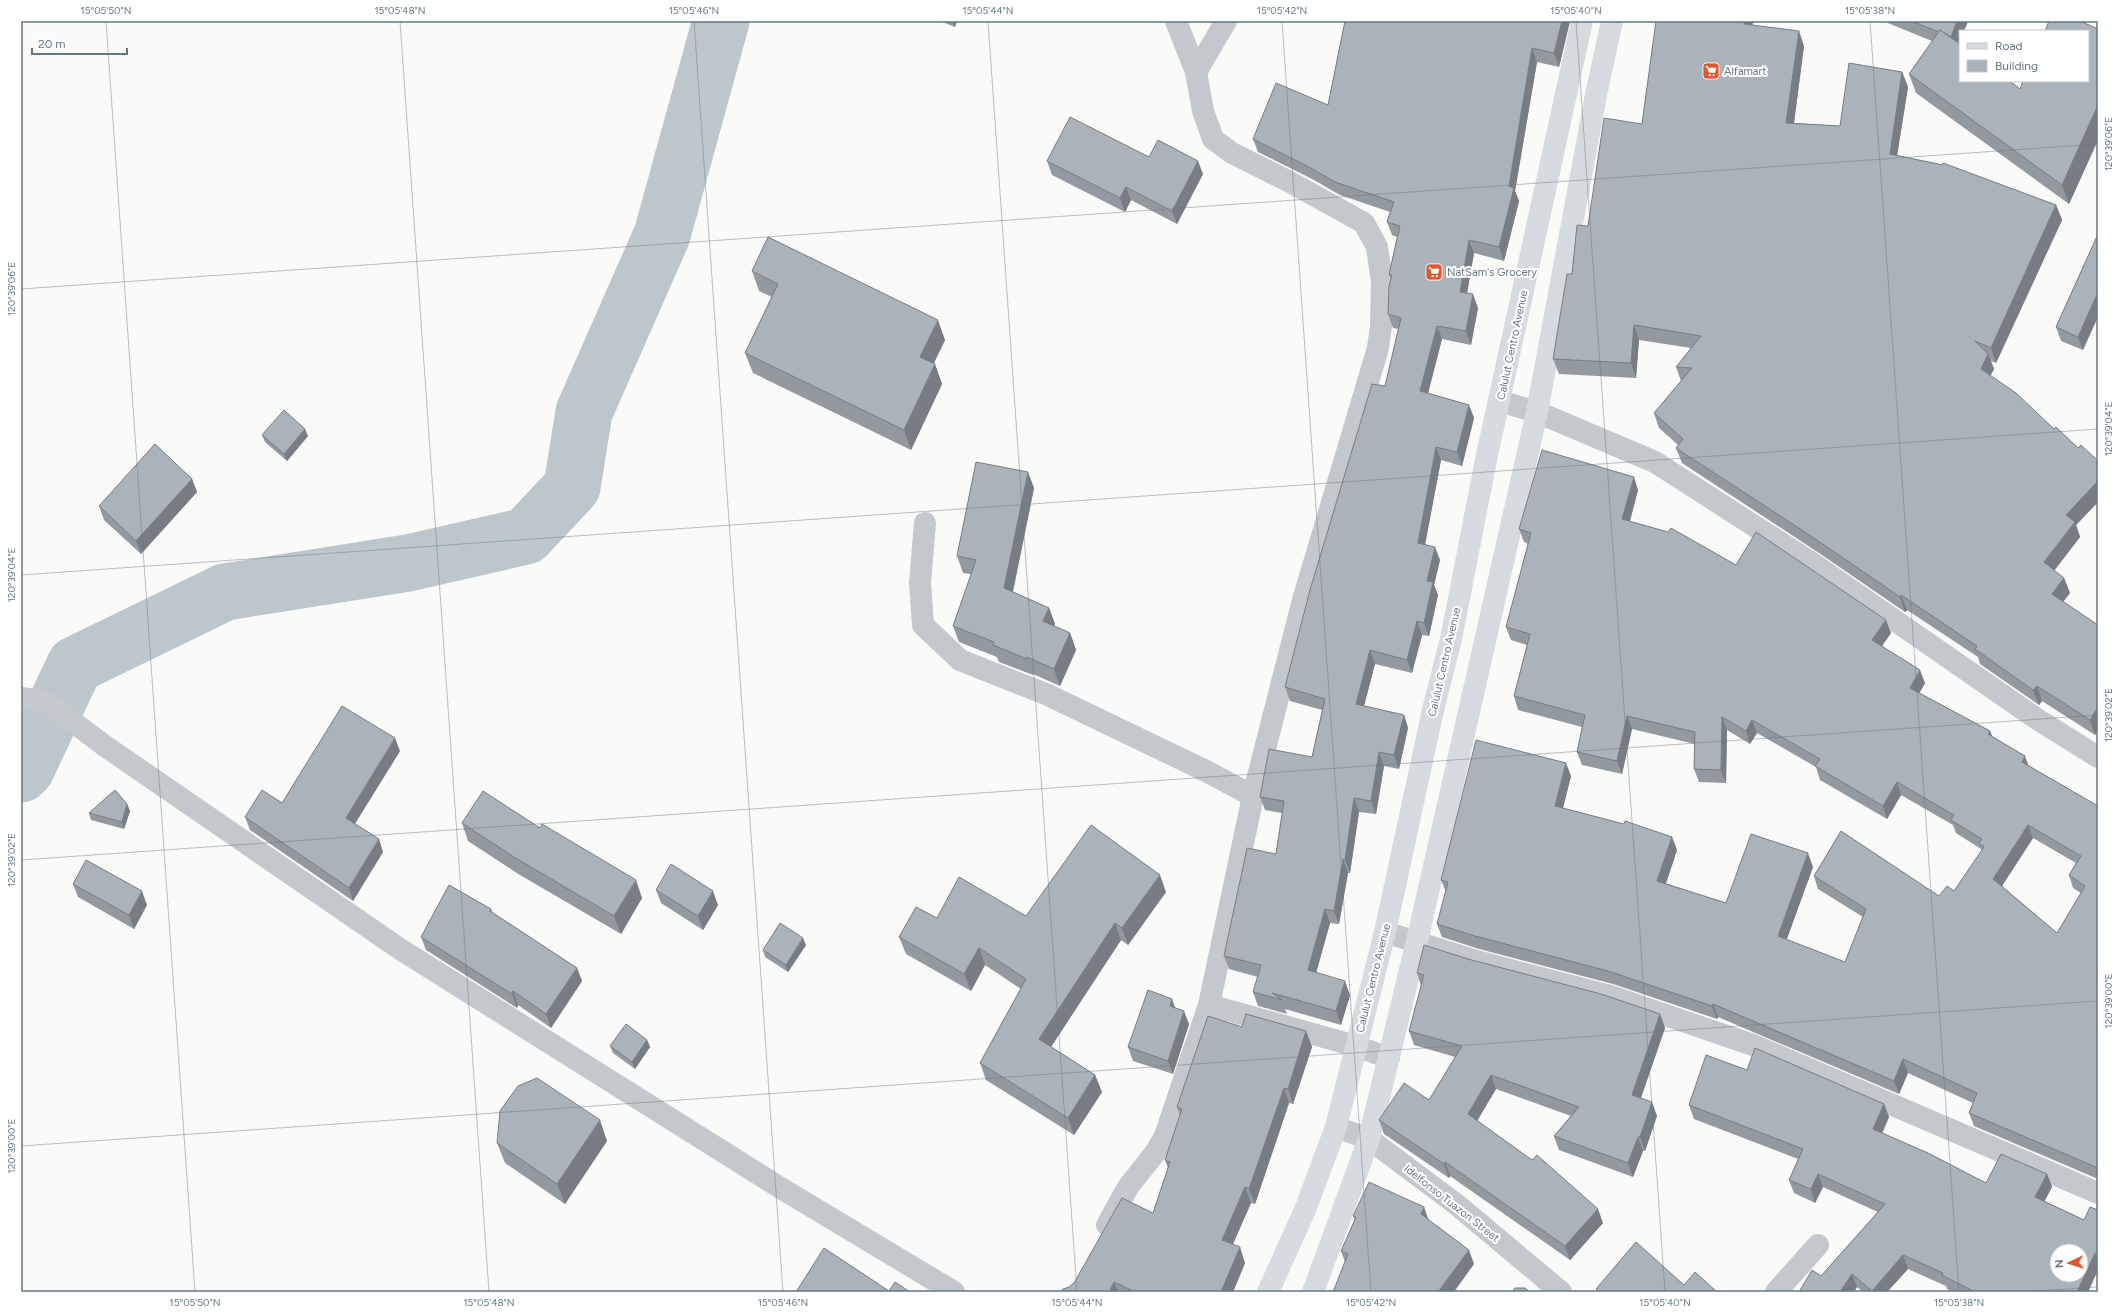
<svg xmlns="http://www.w3.org/2000/svg" width="2119" height="1313" font-family="Figtree,sans-serif">
	<rect width="100%" height="100%" fill="#fafaf8"/>
	<g fill="none" stroke-linecap="round" stroke-linejoin="round">
		<!-- river -->
		<path stroke="#bbc7cb" stroke-width="57" d="M21 774 26 769 75 665 225 592 408 563 526 536 572 487 584 412 662 235 721 21"/>
		<!-- minor -->
		<g stroke="#c3c8cc" stroke-width="22">
			<path d="M1196 72 1226 21"/>
			<path d="M925 523 920 583 923 625 960 660 1048 695 1206 771 1253 796"/>
			<path d="M21 698 45 701 105 746 400 949 779 1187 954 1292"/>
			<path d="M1385 932 1476 961 1610 996 1753 1045 2098 1193"/>
			<path d="M1209 1005 1356 1046 1389 1058"/>
			<path d="M1336 1127 1369 1139 1456 1204 1561 1292"/>
			<path d="M1107 1225 1128 1187 1155 1153 1165 1136 1209 1005 1253 796 1303 600 1378 348 1381 326 1382 282 1377 247 1364 223 1290 182 1232 153 1213 139 1203 111 1196 72 1176 21"/>
			<path d="M1776 1292 1818 1245"/>
		</g>
		<!-- tertiary -->
		<path stroke="#c3c8cc" stroke-width="22" d="M1499 401 1537 412 1655 462 1812 563 2037 719 2098 757"/>
		<!-- secondary -->
		<g stroke="#d6dbdf" stroke-width="22">
			<path d="M1268 1292 1305 1210 1336 1127 1385 932 1433 710 1451 639 1487 455 1582 21"/>
			<path d="M1313 1292 1369 1139 1417 941 1537 412 1596 95 1612 21"/>
		</g>
	</g>
	<!-- wall -->
	<g fill="#929a9f" fill-rule="evenodd">
		<path d="M940 21H957L955 27Z"/>
		<path d="M1345 21H1570L1559 67 1537 62 1515 191 1519 201 1504 261 1474 253 1467 293 1478 308 1471 345 1442 339 1428 393 1469 405 1474 418 1462 466 1441 460 1425 544 1440 560 1434 585 1438 595 1429 636 1422 635 1412 673 1375 664 1364 706 1404 715 1408 728 1399 769 1384 766 1376 814 1359 812 1350 873H1348L1339 924 1330 923 1316 973 1350 995 1341 1025 1285 1009 1287 1014 1258 1006 1253 992 1258 977 1229 969 1224 956 1276 854 1282 813 1265 810 1260 797 1312 757 1322 710 1290 701 1285 687 1385 386 1399 329 1393 328 1388 314 1391 279 1389 275 1397 237 1392 235 1387 222 1390 212 1340 195 1314 180 1258 152 1253 139 1328 105Z"/>
		<path d="M1656 21H1753L1752 25 1804 46 1794 123 1840 126 1902 72 1908 87 1897 155 2056 205 2062 220 1996 363 1991 361 1994 369 1990 376 2054 429 2078 448 2098 461V502L2076 525 2080 537 2054 571 2064 578 2070 593 2063 602 2098 625V730L2095 735 2042 701 2039 705 1980 664 1978 657 1907 610 1905 612 1819 553 1682 463 1676 448 1678 445 1659 428 1654 413 1681 381 1676 367 1691 348 1639 340 1636 378 1559 374 1553 359 1572 274 1588 226 1642 124Z"/>
		<path d="M1883 21H1968L1959 43 2020 89 2098 29V140L2069 204 1916 93 1909 74 1932 41Z"/>
		<path d="M1149 157 1203 174 1177 224 1131 200 1125 212 1052 175 1047 161Z"/>
		<path d="M2098 234 2083 350 2061 341 2056 327Z"/>
		<path d="M752 271 945 340 934 363 942 384 911 450 753 373 745 353 772 297 759 291Z"/>
		<path d="M262 435 308 436 287 461 265 442Z"/>
		<path d="M192 479 197 492 141 554 104 520 99 506Z"/>
		<path d="M1034 488 1013 592 1049 608 1055 624 1054 626 1070 633 1076 650 1060 686 1033 674V675L999 662 997 657 959 642 953 626 971 574 963 573 957 556Z"/>
		<path d="M1638 490 1630 521 1736 565 1891 633 1882 646 1925 683 1919 693 1990 731 1992 736 2029 766 2098 806V1179L1974 1126 1969 1113 1973 1103 1908 1073 1899 1094 1718 1017 1717 1019 1613 984 1479 949 1442 937 1437 924 1446 892 1441 880 1571 776 1563 808 1672 837 1677 850 1666 884 1726 903 1813 867 1786 940 1845 962 1863 917 1818 889 1814 876 1939 896 1954 891 1982 850 1981 849 1956 833 1953 825 1901 795 1887 819 1820 780 1816 767 1757 733 1750 744 1727 730 1726 783 1699 782 1694 769 1695 744 1632 729 1622 774 1582 765 1577 752 1582 727 1518 710 1514 696 1527 645 1511 640 1506 627 1528 544 1524 542 1519 529ZM2033 838 2076 863 2069 875 2073 888 2081 893 2057 933 2002 886Z"/>
		<path d="M400 751 355 824 383 852 353 901 250 830 245 817 282 803Z"/>
		<path d="M127 804 130 811 124 829 91 820 89 813Z"/>
		<path d="M462 823 642 898 621 934 520 875 468 841Z"/>
		<path d="M73 884 147 905 134 929 78 897Z"/>
		<path d="M656 890 718 905 703 930 661 903Z"/>
		<path d="M1166 892 1128 945 1121 940 1051 1047 1095 1075 1102 1092 1074 1135 986 1080 980 1063 1021 989 985 965 971 991 906 954 899 937 937 918 1026 916Z"/>
		<path d="M491 909 493 913 577 968 582 981 551 1028 518 1005 517 1008 426 950 421 937Z"/>
		<path d="M806 945 788 972 765 957 763 950Z"/>
		<path d="M1468 959 1660 1014 1665 1028 1641 1098 1657 1116 1645 1151H1643L1633 1177 1559 1150 1554 1136 1571 1116 1496 1089 1477 1120 1603 1223 1570 1260 1450 1176 1449 1178 1384 1134 1379 1120 1429 1100 1455 1057 1414 1045 1409 1031 1421 986 1417 973Z"/>
		<path d="M1176 1008 1189 1024 1173 1074 1133 1061 1128 1047Z"/>
		<path d="M1242 1027 1306 1031 1312 1047 1293 1104 1289 1103 1255 1204 1251 1203 1233 1244 1245 1263 1233 1292H1061L1069 1287 1153 1213 1168 1168 1165 1160 1180 1115 1177 1107Z"/>
		<path d="M647 1040 650 1047 635 1069 613 1053 610 1046Z"/>
		<path d="M1747 1070 1884 1104 1889 1117 1882 1133 1986 1183 2047 1174 2052 1187 2044 1201 2084 1220 2098 1210V1270L2088 1292H1954L1947 1289 1946 1286 1908 1269 1887 1292H1863L1857 1287 1854 1292H1799L1821 1276 1878 1212 1823 1187 1815 1203 1794 1193 1789 1180 1798 1159 1694 1119 1689 1105Z"/>
		<path d="M607 1141 565 1204 505 1163 497 1143Z"/>
		<path d="M1353 1216 1429 1220 1474 1264 1345 1262 1341 1251 1355 1220Z"/>
	</g>
	<!-- shaded-wall -->
	<g fill="#777d82">
		<path d="M952 21H957L955 27Z"/>
		<path d="M1562 21H1570L1559 67 1554 53Z"/>
		<path d="M1745 21H1753L1750 39 1744 24Z"/>
		<path d="M1957 21H1968L1964 31H1960V40L1956 51 1951 37Z"/>
		<path d="M1799 31 1804 46 1792 138 1786 123Z"/>
		<path d="M1532 48 1537 62 1515 191 1519 201 1504 261 1499 247 1509 186Z"/>
		<path d="M1902 72 1908 87 1895 169 1890 154Z"/>
		<path d="M2098 105V140L2069 204 2062 185Z"/>
		<path d="M1198 161 1203 174 1177 224 1172 211Z"/>
		<path d="M1126 187 1131 200 1125 212 1120 198Z"/>
		<path d="M2056 205 2062 220 1996 363 1991 348Z"/>
		<path d="M1469 240 1474 253 1465 305 1460 292Z"/>
		<path d="M2098 292V317L2083 350 2078 337Z"/>
		<path d="M1473 294 1478 308 1471 345 1466 331Z"/>
		<path d="M938 320 945 340 927 377 920 357Z"/>
		<path d="M1634 325 1639 340 1636 378 1631 363Z"/>
		<path d="M1437 326 1442 339 1425 405 1420 391Z"/>
		<path d="M1988 354 1994 369 1986 384 1981 369Z"/>
		<path d="M935 364 942 384 911 450 904 430Z"/>
		<path d="M1469 405 1474 418 1462 466 1457 452Z"/>
		<path d="M305 429 308 436 287 461 284 454Z"/>
		<path d="M1436 447 1441 460 1423 556 1418 543Z"/>
		<path d="M1028 472 1034 488 1010 605 1004 588Z"/>
		<path d="M1634 477 1638 490 1627 532 1622 519Z"/>
		<path d="M192 479 197 492 141 554 136 541Z"/>
		<path d="M2098 481V502L2076 525 2080 537 2049 577 2044 562 2066 515Z"/>
		<path d="M1435 547 1440 560 1434 585 1438 595 1429 636 1424 623 1427 581Z"/>
		<path d="M2064 578 2070 593 2057 609 2052 594Z"/>
		<path d="M1901 595 1907 610 1905 612 1900 597Z"/>
		<path d="M1049 608 1055 624 1049 637 1043 621Z"/>
		<path d="M1886 620 1891 633 1877 653 1872 640Z"/>
		<path d="M1417 621 1422 635 1412 673 1407 660Z"/>
		<path d="M1070 633 1076 650 1060 686 1054 669Z"/>
		<path d="M1370 650 1375 664 1361 717 1356 704Z"/>
		<path d="M1920 670 1925 683 1915 701 1910 688Z"/>
		<path d="M2037 686 2042 701 2039 705 2033 690Z"/>
		<path d="M2098 707V730L2095 735 2090 720Z"/>
		<path d="M1404 715 1408 728 1399 769 1394 755Z"/>
		<path d="M1627 716 1632 729 1622 774 1617 761Z"/>
		<path d="M1722 717 1727 730 1726 783 1721 770Z"/>
		<path d="M1752 720 1757 733 1750 744 1746 731Z"/>
		<path d="M1990 731 1995 744 1988 734Z"/>
		<path d="M395 738 400 751 350 831 346 818Z"/>
		<path d="M1379 752 1384 766 1376 814 1371 801Z"/>
		<path d="M2025 756 2030 770 2022 762Z"/>
		<path d="M1566 763 1571 776 1560 820 1555 806Z"/>
		<path d="M1897 782 1901 795 1887 819 1883 806Z"/>
		<path d="M1354 798 1359 812 1350 873 1345 860Z"/>
		<path d="M127 804 130 811 124 829 122 822Z"/>
		<path d="M2028 825 2033 838 1998 892 1993 879Z"/>
		<path d="M1672 837 1677 850 1662 894 1657 881Z"/>
		<path d="M379 839 383 852 353 901 349 888Z"/>
		<path d="M1808 853 1813 867 1783 950 1778 936Z"/>
		<path d="M1343 859 1348 873 1339 924 1334 911Z"/>
		<path d="M1160 875 1166 892 1128 945 1122 928Z"/>
		<path d="M636 880 642 898 621 934 614 916Z"/>
		<path d="M142 891 147 905 134 929 129 915Z"/>
		<path d="M713 891 718 905 703 930 698 916Z"/>
		<path d="M1325 909 1330 923 1313 984 1308 970Z"/>
		<path d="M1115 923 1121 940 1045 1056 1039 1039Z"/>
		<path d="M803 938 806 945 788 972 786 965Z"/>
		<path d="M979 948 985 965 971 991 964 974Z"/>
		<path d="M577 968 582 981 551 1028 546 1014Z"/>
		<path d="M1345 981 1350 995 1341 1025 1336 1011Z"/>
		<path d="M513 991 518 1005 517 1008 512 994Z"/>
		<path d="M1172 999 1177 1013 1170 1006Z"/>
		<path d="M1713 1004 1718 1017 1717 1019 1712 1006Z"/>
		<path d="M1184 1011 1189 1024 1173 1074 1168 1061Z"/>
		<path d="M1660 1014 1665 1028 1637 1109 1632 1095Z"/>
		<path d="M1306 1031 1312 1047 1293 1104 1288 1089Z"/>
		<path d="M647 1040 650 1047 635 1069 632 1062Z"/>
		<path d="M1903 1059 1908 1073 1899 1094 1894 1081Z"/>
		<path d="M1095 1075 1102 1092 1074 1135 1068 1118Z"/>
		<path d="M1491 1075 1496 1089 1473 1128 1468 1114Z"/>
		<path d="M1284 1088 1289 1103 1255 1204 1249 1189Z"/>
		<path d="M1652 1102 1657 1116 1645 1151 1640 1137Z"/>
		<path d="M1884 1104 1889 1117 1878 1143 1873 1129Z"/>
		<path d="M600 1120 607 1141 565 1204 557 1184Z"/>
		<path d="M1638 1137 1643 1151 1633 1177 1628 1163Z"/>
		<path d="M1445 1162 1450 1176 1449 1178 1444 1164Z"/>
		<path d="M1818 1174 1823 1187 1815 1203 1811 1189Z"/>
		<path d="M2047 1174 2052 1187 2040 1210 2035 1197Z"/>
		<path d="M1245 1187 1251 1203 1228 1255 1222 1240Z"/>
		<path d="M1424 1207 1429 1221 1421 1214Z"/>
		<path d="M1598 1209 1603 1223 1570 1260 1565 1246Z"/>
		<path d="M1240 1247 1245 1263 1233 1292H1221Z"/>
		<path d="M1469 1250 1474 1264 1454 1292H1438Z"/>
		<path d="M2095 1253 2098 1262V1270L2088 1292H2077Z"/>
		<path d="M1903 1255 1908 1269 1887 1292H1872V1291Z"/>
		<path d="M1852 1274 1857 1287 1854 1292H1840Z"/>
		<path d="M1114 1282 1118 1292H1109Z"/>
	</g>
	<!-- building -->
	<g fill="#aab3b9" stroke="#777d82" fill-rule="evenodd">
		<path d="M1345 21H1562L1554 53 1532 48 1509 186 1514 188 1499 247 1469 240 1460 292 1473 294 1466 331 1437 326 1420 391 1469 405 1457 452 1436 447 1418 543 1435 547 1427 581 1433 582 1424 623 1417 621 1407 660 1370 650 1356 704 1404 715 1394 755 1379 752 1371 801 1354 798 1345 860 1343 859 1334 911 1325 909 1308 970 1345 981 1336 1011 1272 993 1282 1000 1253 992 1261 965 1224 956 1247 848 1276 854 1284 801 1260 797 1269 749 1312 757 1325 699 1285 687 1310 590 1372 384 1385 386 1401 318 1388 314 1389 286 1392 275H1389L1390 270 1400 226 1387 222 1394 202 1335 182 1309 167 1253 139 1276 83 1328 105Z"/>
		<path d="M1656 21H1745L1744 24 1799 31 1786 123 1840 126 1849 63 1902 72 1890 154 1943 165V163L2056 205 1991 348 1975 341 1988 354 1981 369 2016 393 2054 429 2056 427 2078 448 2081 445 2098 461V481L2066 515 2075 522 2044 562 2064 578 2052 594 2098 625V707L2090 720 2037 686 2033 690 1975 649 1977 646 1901 595 1900 597 1814 538 1676 448 1683 439 1654 413 1692 368 1676 367 1701 336 1634 325 1631 363 1553 359 1567 274H1572L1577 225 1588 226 1604 118 1642 124Z"/>
		<path d="M1911 21H1957L1951 37 1940 30 1939 32Z"/>
		<path d="M2049 21H2080L2098 29V105L2062 185 1909 74 1940 30 1960 44V81H2010L2020 89 2023 81H2088V31H2045Z"/>
		<path d="M1070 117 1149 157 1158 140 1198 161 1172 211 1126 187 1120 198 1047 161Z"/>
		<path d="M2098 234V292L2078 337 2056 327Z"/>
		<path d="M768 237 938 320 920 357 935 364 904 430 745 353 778 284 752 271Z"/>
		<path d="M284 410 305 429 284 454 262 435Z"/>
		<path d="M155 444 192 479 136 541 99 506Z"/>
		<path d="M1542 450 1634 477 1622 519 1668 532 1671 528 1736 565 1756 532 1886 620 1872 640 1920 670 1910 688 1990 731 1988 734 2025 756 2022 762 2098 806V1168L1969 1113 1977 1093 1903 1059 1894 1081 1713 1004 1712 1006 1608 971 1475 936 1437 924 1448 882 1441 880 1476 740 1566 763 1555 806 1624 824 1625 821 1672 837 1657 881 1726 903 1751 834 1808 853 1778 936 1845 962 1866 909 1814 876 1841 831 1939 896 1947 886 1954 891 1984 847 1979 843 1982 839 1951 820 1954 815 1897 782 1883 806 1815 766 1820 759 1752 720 1746 731 1722 717 1721 770 1694 769 1695 732 1627 716 1617 761 1577 752 1585 715 1514 696 1530 634 1506 627 1531 533 1519 529ZM2028 825 2081 856 2069 875 2085 886 2057 933 1993 879Z"/>
		<path d="M976 462 1028 472 1004 588 1049 608 1043 621 1070 633 1054 669 1027 657V659L993 645 994 642 953 626 976 560 957 556Z"/>
		<path d="M342 706 395 738 346 818 379 839 349 888 245 817 262 790 282 803Z"/>
		<path d="M115 790 127 804 122 822 89 813Z"/>
		<path d="M483 791 540 828 542 824 636 880 614 916 514 857 462 823Z"/>
		<path d="M1091 825 1160 875 1122 928 1115 923 1039 1039 1095 1075 1068 1118 980 1063 1026 979 979 948 964 974 899 937 916 907 937 918 959 877 1026 916Z"/>
		<path d="M86 860 142 891 129 915 73 884Z"/>
		<path d="M671 864 713 891 698 916 656 890Z"/>
		<path d="M449 885 491 909 490 911 577 968 546 1014 513 991 512 994 421 937Z"/>
		<path d="M780 923 803 938 786 965 763 950Z"/>
		<path d="M1424 945 1468 959 1601 994 1660 1014 1632 1095 1652 1102 1640 1137H1638L1628 1163 1554 1136 1579 1107 1491 1075 1468 1114 1532 1160 1537 1155 1598 1209 1565 1246 1445 1162 1444 1164 1379 1120 1404 1083 1429 1100 1462 1046 1409 1031 1424 975 1417 973Z"/>
		<path d="M1148 990 1172 999 1170 1006 1184 1011 1168 1061 1128 1047Z"/>
		<path d="M1246 1014 1306 1031 1288 1089 1284 1088 1249 1189 1245 1187 1222 1240 1240 1247 1221 1292H1135L1114 1282 1109 1292H1061L1063 1289 1069 1287 1074 1283 1122 1198 1153 1213 1170 1162 1165 1160 1182 1109 1177 1107 1208 1016 1242 1027Z"/>
		<path d="M626 1024 647 1040 632 1062 610 1046Z"/>
		<path d="M1755 1048 1884 1104 1873 1129 1928 1153 1986 1183 2001 1154 2047 1174 2035 1197 2084 1220 2090 1207 2098 1210V1255L2095 1253 2077 1292H1975L1942 1275 1943 1273 1903 1255 1872 1291 1852 1274 1840 1292H1799L1812 1270 1821 1276 1885 1204 1818 1174 1811 1189 1789 1180 1803 1149 1689 1105 1706 1055 1747 1070ZM2057 1251H2081V1275H2057Z"/>
		<path d="M537 1078 600 1120 557 1184 497 1143 500 1111 518 1086Z"/>
		<path d="M1369 1182 1424 1207 1421 1214 1469 1250 1438 1292H1333L1348 1254 1341 1251 1356 1217 1353 1216Z"/>
		<path d="M1636 1242 1684 1285 1695 1272 1717 1292H1600L1596 1289Z"/>
		<path d="M824 1248 889 1291 895 1282 910 1292H796Z"/>
		<path d="M1515 1288H1525L1530 1292H1512Z"/>
	</g>
	<!-- ticks -->
	<path fill="none" stroke="#657683" stroke-width="1" stroke-opacity="0.45" d="M106 21 195 1292M400 21 489 1292M694 21 783 1292M988 21 1077 1292M1282 21 1371 1292M1576 21 1665 1292M1870 21 1959 1292M21 289 2098 144M21 575 2098 429M21 860 2098 715M21 1146 2098 1001M2020 1292 2098 1287"/>
	<!-- icons -->
	<defs>
		<g id="supermarket-square" transform="scale(0.9)"><rect x="-9" y="-9" width="18" height="18" rx="4" fill="#e4572e" stroke="#fff"/><path d="M-6-5.5h2.5l.6 2H6L4.5 2H-2.5L-4.4-4H-6ZM-1.5 3.2a1.3 1.3 0 1 0 .1 0ZM3 3.2a1.3 1.3 0 1 0 .1 0Z" fill="#fff"/></g>
	</defs>
	<g fill-rule="evenodd">
		<use href="#supermarket-square" x="1711" y="71"/>
		<use href="#supermarket-square" x="1434" y="272"/>
	</g>
	<g text-anchor="middle" stroke-width="4" stroke-linejoin="round" paint-order="stroke">
		<!-- poi labels -->
		<g font-size="11" fill="#657683" stroke="#fff" text-anchor="start">
			<text x="1724" y="75">Alfamart</text>
			<text x="1447" y="276">NatSam's Grocery</text>
		</g>
		<!-- street labels -->
		<g font-size="11" fill="#657683" stroke="#fff">
			<text transform="translate(1512 345) rotate(-78)" y="4">Calulut Centro Avenue</text>
			<text transform="translate(1444 662) rotate(-77)" y="4">Calulut Centro Avenue</text>
			<text transform="translate(1373 978) rotate(-76)" y="4">Calulut Centro Avenue</text>
			<text transform="translate(1452 1203) rotate(38)" y="4">Idelfonso Tuazon Street</text>
		</g>
	</g>
	<!-- border -->
	<rect width="2119" height="1313" fill="none" stroke="#ffffff" stroke-width="44"/>
	<!-- legend -->
	<rect x="1959" y="30" width="130" height="52" fill="#ffffff" stroke="#c1c8cd"/>
	<rect x="1967" y="43" width="20" height="6" fill="#d6dbdf" stroke="#c1c8cd"/>
	<text x="1995" y="50" font-size="12" fill="#657683">Road</text>
	<rect x="1967" y="60" width="20" height="12" fill="#aab3b9" stroke="#c1c8cd"/>
	<text x="1995" y="70" font-size="12" fill="#657683">Building</text>
	<!-- north arrow -->
	<g transform="translate(2069 1263) rotate(266)"><circle r="19" fill="#ffffff" stroke="#c1c8cd"/>
	<path d="M0-3L7 15L0 10L-7 15Z" fill="#e4572e"/>
	<text y="-6" font-size="11" font-weight="bold" text-anchor="middle" fill="#657683">N</text>
	</g>
	<!-- scale -->
	<path d="M32 48v6h95v-6" fill="none" stroke="#657683" stroke-width="2"/>
	<text x="38" y="48" font-size="12" fill="#657683" stroke="#ffffff" stroke-width="3" paint-order="stroke">20 m</text>
	<rect x="22" y="22" width="2075" height="1269" fill="none" stroke="#657683" stroke-width="1.5"/>
	<g font-size="10" text-anchor="middle" fill="#657683">
		<text x="106" y="14">15°05'50"N</text>
		<text x="400" y="14">15°05'48"N</text>
		<text x="694" y="14">15°05'46"N</text>
		<text x="988" y="14">15°05'44"N</text>
		<text x="1282" y="14">15°05'42"N</text>
		<text x="1576" y="14">15°05'40"N</text>
		<text x="1870" y="14">15°05'38"N</text>
		<text transform="translate(2108 144) rotate(-90)" y="4">120°39'06"E</text>
		<text transform="translate(11 289) rotate(-90)" y="4">120°39'06"E</text>
		<text transform="translate(2108 429) rotate(-90)" y="4">120°39'04"E</text>
		<text transform="translate(11 575) rotate(-90)" y="4">120°39'04"E</text>
		<text transform="translate(2108 715) rotate(-90)" y="4">120°39'02"E</text>
		<text transform="translate(11 860) rotate(-90)" y="4">120°39'02"E</text>
		<text transform="translate(2108 1001) rotate(-90)" y="4">120°39'00"E</text>
		<text transform="translate(11 1146) rotate(-90)" y="4">120°39'00"E</text>
		<text x="195" y="1306">15°05'50"N</text>
		<text x="489" y="1306">15°05'48"N</text>
		<text x="783" y="1306">15°05'46"N</text>
		<text x="1077" y="1306">15°05'44"N</text>
		<text x="1371" y="1306">15°05'42"N</text>
		<text x="1665" y="1306">15°05'40"N</text>
		<text x="1959" y="1306">15°05'38"N</text>
	</g>
</svg>
